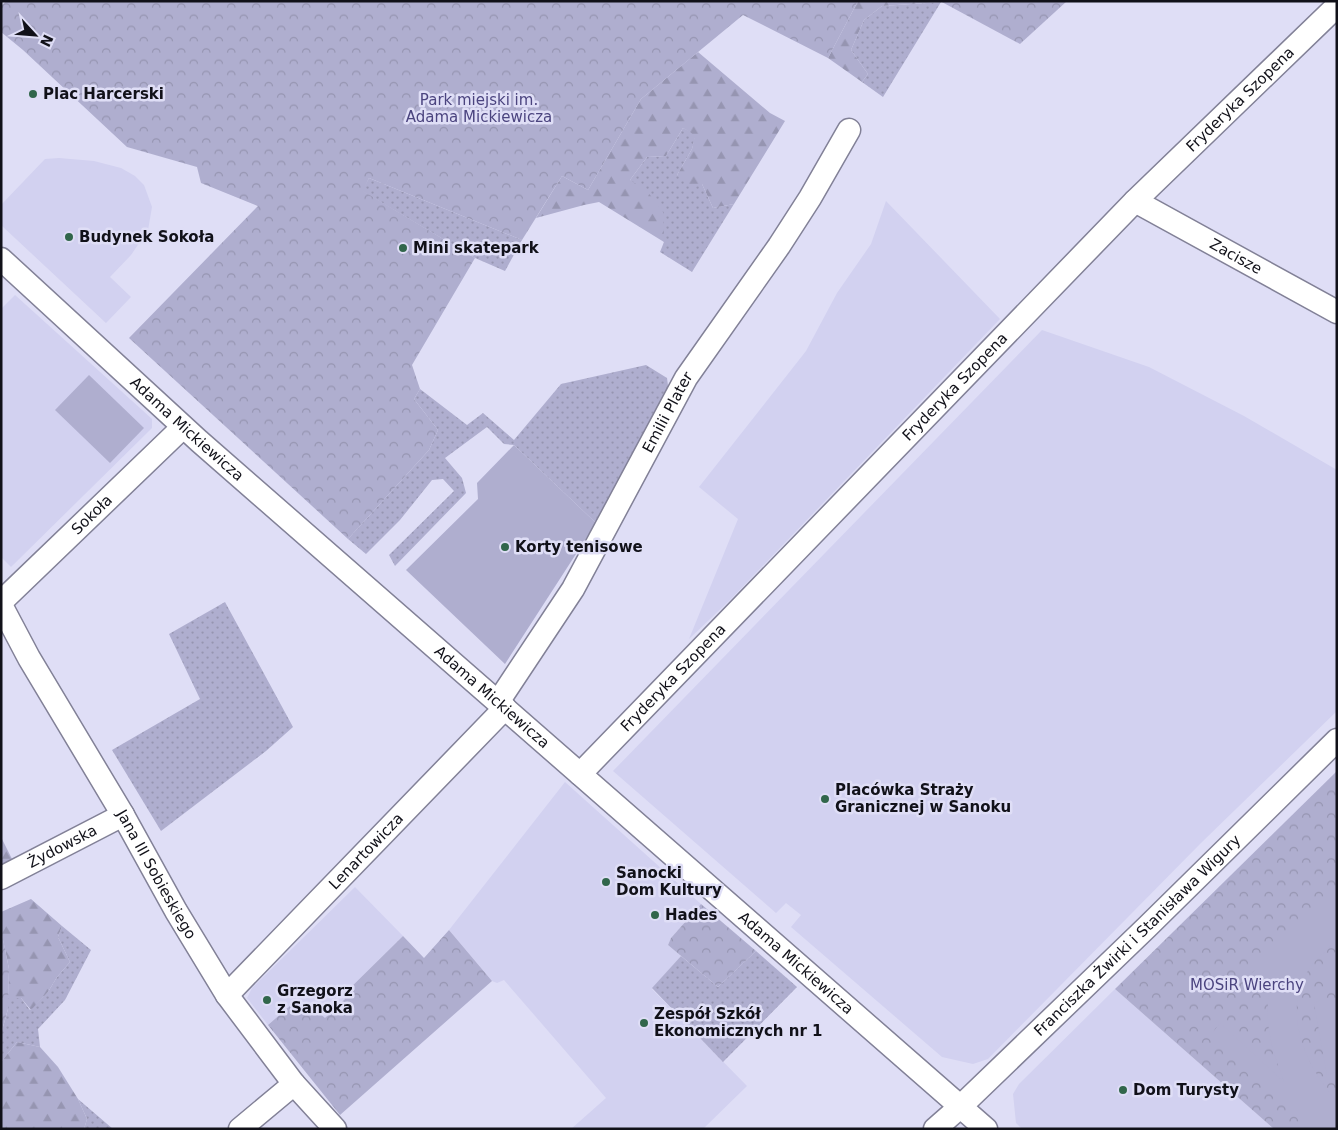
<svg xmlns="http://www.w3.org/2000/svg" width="1338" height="1130" font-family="'DejaVu Sans',sans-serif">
	<defs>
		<pattern id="grass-dots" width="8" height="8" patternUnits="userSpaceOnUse" patternTransform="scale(1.25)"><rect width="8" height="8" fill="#afaecf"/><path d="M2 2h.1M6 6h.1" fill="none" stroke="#9695b1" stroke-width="1.8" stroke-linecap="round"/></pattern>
		<pattern id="forest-firs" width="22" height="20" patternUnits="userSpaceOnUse" patternTransform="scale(1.25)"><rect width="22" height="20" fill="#afaecf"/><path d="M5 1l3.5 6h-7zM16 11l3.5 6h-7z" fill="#9695b1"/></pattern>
		<pattern id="park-crowns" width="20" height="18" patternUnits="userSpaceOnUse" patternTransform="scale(1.25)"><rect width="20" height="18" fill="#afaecf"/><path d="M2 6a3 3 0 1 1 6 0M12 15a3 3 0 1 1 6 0" fill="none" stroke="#9695b1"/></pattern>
	</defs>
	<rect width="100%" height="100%" fill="#dfdef6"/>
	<!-- built -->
	<g fill="#d2d1f0">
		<path d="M59 158 94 161 121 168 135 176 144 185 152 207 148 230 131 255 110 277 131 297 106 323 1 225V205L45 159Z"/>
		<path d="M886 201 1000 319 730 600 689 639 738 519 699 487 806 351 837 293 871 244Z"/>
		<path d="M15 295 152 419V428L11 567 1 557V309Z"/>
		<path d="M1042 330 1149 367 1244 416 1337 470V711L1201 843 988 1059 973 1064 942 1057 791 927 801 915 786 903 776 913 613 771Z"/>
		<path d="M565 782 701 904 671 938 668 945 681 956 652 989 747 1086 703 1129H571L606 1098 504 980 497 983 492 981 449 930Z"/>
		<path d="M355 887 403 936 342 996 345 999 325 1019 315 1015 298 1000 268 1025 247 998 252 988Z"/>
		<path d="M1115 989 1274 1129H1022L1016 1123 1013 1094 1019 1084Z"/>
	</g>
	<!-- grass -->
	<g fill="url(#grass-dots)">
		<path d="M941 2 883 97 862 82 868 74 851 50 864 20 882 6Z"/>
		<path d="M683 128 696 134 692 149 677 175 702 184 713 208 734 204 692 272 660 252 664 242 630 180 647 157 666 156Z"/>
		<path d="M369 178 522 240 505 271 475 258 362 191Z"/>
		<path d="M646 365 667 378 669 393 596 523 514 445 504 444 487 427 445 458 462 478 466 493 395 566 389 555 454 491 443 479 432 480 400 520 366 554 348 539 429 450 438 430 414 399 420 389 467 425 483 413 514 440 561 384Z"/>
		<path d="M225 602 293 727 266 751 161 831 112 750 200 699 169 634Z"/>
		<path d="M62 926 91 950 65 1000 38 1029 40 1047 17 1042 1 1062V1034L8 1009V998H21L30 1010 48 992 57 977 70 962 58 937Z"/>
		<path d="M756 951 797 987 723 1062 652 988 681 956 718 987Z"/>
		<path d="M78 1099 113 1129H84L87 1119Z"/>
	</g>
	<!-- forest -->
	<g fill="url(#forest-firs)">
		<path d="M858 1H940L941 2 882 6 864 20 851 50 868 74 862 82 828 58Z"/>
		<path d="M698 52 770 113 785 121 734 204 713 208 702 184 693 188 677 175 692 149 695 135 683 128 666 156 647 157 630 180 647 191 663 212 664 242 599 202 584 205 536 218 562 176 588 190 641 99Z"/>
		<path d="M1 837 13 861 3 864 1 862Z"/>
		<path d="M31 899 62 926 58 937 70 962 57 977 48 992 31 1010 21 998H8L9 969 1 930V912Z"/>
		<path d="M17 1042 40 1047 58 1067 78 1099 87 1119 84 1129H1V1062Z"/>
	</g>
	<!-- park -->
	<g fill="url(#park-crowns)">
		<path d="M6 1H858L828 58 743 15 641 99 588 190 562 176 522 240 369 178 363 191 475 258 412 365 420 389 414 399 438 430 429 450 348 539 129 338 258 206 201 183 197 167 127 147 23 50 1 32V6Z"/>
		<path d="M940 1H1067L1020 44Z"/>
		<path d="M1337 771V1129H1274L1115 989Z"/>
		<path d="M701 904 756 951 718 987 668 945 671 938Z"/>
		<path d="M1 929 9 969 8 1009 1 1034Z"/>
		<path d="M449 930 492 981 340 1115 268 1025 298 999 314 1014 318 1012 325 1018 345 999 342 996 403 936 424 958Z"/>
	</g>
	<!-- pitch -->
	<g fill="#afaecf">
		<path d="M89 375 144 428 110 463 55 410Z"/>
		<path d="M514 445 596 523 505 664 406 570 478 499 477 483Z"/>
		<path d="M1337 888V940C1329 948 1319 956 1312 965 1279 1008 1305 1066 1337 1101V1129H1310L1213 1032 1220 1023 1284 1082C1282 1073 1277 1065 1275 1056 1268 1035 1266 1013 1269 992L1251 974Z"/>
		<path d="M1337 950V995L1315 973Z"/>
		<path d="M1321 1000 1337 1016V1072L1327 1075 1314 1003Z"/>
	</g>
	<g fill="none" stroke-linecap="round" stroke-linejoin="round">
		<!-- minor casing -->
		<g stroke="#828197" stroke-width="25">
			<g id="minor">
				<path id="s1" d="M1135 201 1337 312"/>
				<path id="s2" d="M1 259 199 441 986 1129"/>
				<path id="s3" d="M1 602 183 427"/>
				<path id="s4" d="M1 605 29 658 123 815 176 911 227 995 294 1084 335 1129"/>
				<path id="s5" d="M498 702 573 589 686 378 779 246 810 198 849 130"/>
				<path id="s6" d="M580 774 1135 201 1337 6"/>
				<path id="s7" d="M1 878 123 815"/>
				<path id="s8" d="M227 995 505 708"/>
				<path d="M240 1129 294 1084"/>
				<path id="s9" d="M935 1129 960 1107 1147 927 1337 740"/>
			</g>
		</g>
		<!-- minor -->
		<use href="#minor" stroke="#fff" stroke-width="22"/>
	</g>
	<!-- markers -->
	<g fill="#31664b" stroke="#dfdef6" stroke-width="2">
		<circle cx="33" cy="94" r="5"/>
		<circle cx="69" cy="237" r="5"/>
		<circle cx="403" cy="248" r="5"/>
		<circle cx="505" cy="547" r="5"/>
		<circle cx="825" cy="799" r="5"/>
		<circle cx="606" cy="882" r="5"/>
		<circle cx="655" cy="915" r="5"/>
		<circle cx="267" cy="1000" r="5"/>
		<circle cx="644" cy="1023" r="5"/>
		<circle cx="1123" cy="1090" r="5"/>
	</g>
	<g text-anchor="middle" stroke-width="5" stroke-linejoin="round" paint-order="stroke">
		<!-- poi labels -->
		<g font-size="15" font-weight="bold" fill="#111119" stroke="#dfdef6" text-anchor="start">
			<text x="43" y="99">Plac Harcerski</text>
			<text x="79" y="242">Budynek Sokoła</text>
			<text x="413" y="253">Mini skatepark</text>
			<text x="515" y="552">Korty tenisowe</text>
			<text x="835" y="795">Placówka Straży<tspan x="835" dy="17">Granicznej w Sanoku</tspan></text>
			<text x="616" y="878">Sanocki<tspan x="616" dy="17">Dom Kultury</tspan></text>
			<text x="665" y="920">Hades</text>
			<text x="277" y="996">Grzegorz<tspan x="277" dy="17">z Sanoka</tspan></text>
			<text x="654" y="1019">Zespół Szkół<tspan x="654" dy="17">Ekonomicznych nr 1</tspan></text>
			<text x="1133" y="1095">Dom Turysty</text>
		</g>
		<!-- street labels -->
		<g font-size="15" fill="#111119" stroke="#dfdef6">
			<text dy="5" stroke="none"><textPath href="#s6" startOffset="944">Fryderyka Szopena</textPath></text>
			<text dy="5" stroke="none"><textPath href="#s1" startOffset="115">Zacisze</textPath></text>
			<text dy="5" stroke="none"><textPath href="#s6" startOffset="539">Fryderyka Szopena</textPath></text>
			<text dy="5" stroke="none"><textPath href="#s5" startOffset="336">Emilii Plater</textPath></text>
			<text dy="5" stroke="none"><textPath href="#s2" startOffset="252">Adama Mickiewicza</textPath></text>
			<text dy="5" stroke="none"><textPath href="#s3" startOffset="126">Sokoła</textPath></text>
			<text dy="5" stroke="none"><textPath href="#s6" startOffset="134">Fryderyka Szopena</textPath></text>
			<text dy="5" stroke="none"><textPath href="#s2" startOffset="658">Adama Mickiewicza</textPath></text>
			<text dy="5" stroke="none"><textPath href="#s7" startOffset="69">Żydowska</textPath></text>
			<text dy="5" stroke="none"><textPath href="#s8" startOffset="200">Lenartowicza</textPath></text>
			<text dy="5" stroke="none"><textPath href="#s4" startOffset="311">Jana III Sobieskiego</textPath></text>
			<text dy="5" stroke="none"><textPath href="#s9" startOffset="280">Franciszka Żwirki i Stanisława Wigury</textPath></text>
			<text dy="5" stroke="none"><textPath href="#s2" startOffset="1062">Adama Mickiewicza</textPath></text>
		</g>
		<!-- park labels -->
		<g font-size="15" fill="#4b447f" stroke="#dfdef6">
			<text x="479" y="105">Park miejski im.<tspan x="479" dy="17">Adama Mickiewicza</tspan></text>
			<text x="1247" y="990">MOSiR Wierchy</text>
		</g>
	</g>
	<!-- border -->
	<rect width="1338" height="1130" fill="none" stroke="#111119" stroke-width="5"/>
	<!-- north arrow -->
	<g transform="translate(35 35) rotate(116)" stroke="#dfdef6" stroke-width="4" paint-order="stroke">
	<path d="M0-4L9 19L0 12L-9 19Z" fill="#111119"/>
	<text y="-8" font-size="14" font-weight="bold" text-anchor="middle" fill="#111119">N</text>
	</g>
</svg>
